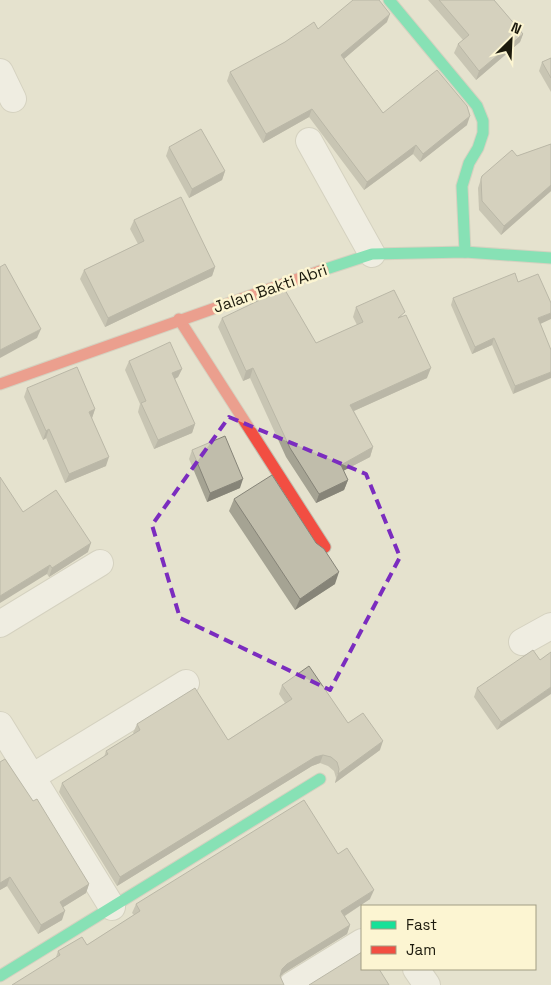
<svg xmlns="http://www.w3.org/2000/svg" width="551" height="985" font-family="'Space Grotesk',sans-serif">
	<rect width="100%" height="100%" fill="#e5e2ce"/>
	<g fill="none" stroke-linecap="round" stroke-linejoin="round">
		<!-- street casing -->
		<g stroke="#c0beaf" stroke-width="28">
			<g id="street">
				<path d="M0 72 13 99"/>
				<path d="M309 141 372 254"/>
				<path d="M0 624 100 563"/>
				<path d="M522 642 551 626"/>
				<path d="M0 725 112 907"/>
				<path d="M32 777 186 683"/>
				<path d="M416 969 427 985"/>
				<path d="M292 985 362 942"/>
			</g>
		</g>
		<!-- fast casing -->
		<g stroke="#c0beaf" stroke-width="13">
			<g id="fast">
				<path d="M389 0 477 106 483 121V133L478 148 469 163 462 186 465 252"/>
				<path d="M323 270 372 254 465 252 551 258"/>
				<path d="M0 976 320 779"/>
			</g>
		</g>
		<!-- jam casing -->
		<g stroke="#c0beaf" stroke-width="13">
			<g id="jam">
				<path d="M179 319 325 547"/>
				<path d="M0 384 323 270"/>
			</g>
		</g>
		<!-- street -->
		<use href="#street" stroke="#fbfbf8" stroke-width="26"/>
		<!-- fast -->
		<use href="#fast" stroke="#16e098" stroke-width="11"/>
		<!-- jam -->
		<use href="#jam" stroke="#f24e42" stroke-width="11"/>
	</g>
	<!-- wall -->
	<g fill="#a5a393">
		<path d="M428 0H494L523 34 520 42 476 80 454 53 458 44 463 40Z"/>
		<path d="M387 22 344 59 383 113 467 125 420 162 413 154 364 190 309 117 263 143 227 81 230 72 318 29Z"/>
		<path d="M551 58V92L539 71 542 62Z"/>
		<path d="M551 144V191L501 235 479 210 478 188 482 176 517 156Z"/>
		<path d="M169 147 225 171 222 180 189 198 166 156Z"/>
		<path d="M134 220 215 267 212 276 105 327 80 279 84 270 138 244 130 229Z"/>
		<path d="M518 282 540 324 513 394 492 345 472 354 451 305 453 298Z"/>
		<path d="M356 307 403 316 427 378 354 411 373 447 370 457 343 471 348 480 344 490 316 503 286 457 250 378 243 381 218 327 222 318 316 343 357 325 353 317Z"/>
		<path d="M129 361 182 369 178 377 175 379 195 424 192 433 154 449 138 412 140 404 125 370Z"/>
		<path d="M27 388 95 409 92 418 106 466 65 483 46 438 43 440 24 397Z"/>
		<path d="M192 450 240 488 207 502 189 459Z"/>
		<path d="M234 499 335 584 295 610 229 511Z"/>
		<path d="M23 512 88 552 49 577 47 574Z"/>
		<path d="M540 660 497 730 474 697 477 688Z"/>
		<path d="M282 685 348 723 380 750 335 783 336 778 334 771 328 766 320 763 312 766 117 886 59 792 62 783 104 757 106 751 134 734 133 733 137 724 228 740 285 703 279 694Z"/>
		<path d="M0 762 33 801 89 884 86 893 63 907 62 920 38 934 7 886 0 890Z"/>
		<path d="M338 854 370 899 345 916 350 925 347 934 284 973 280 976 283 984 56 957 58 951 87 945 134 915 132 913 136 904Z"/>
	</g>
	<!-- shaded-wall -->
	<g fill="#868478">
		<path d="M390 14 387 22 338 64 341 55Z"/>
		<path d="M523 34 520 42 476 80 479 71Z"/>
		<path d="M312 109 309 117 263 143 266 134Z"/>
		<path d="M470 116 467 125 420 162 423 154Z"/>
		<path d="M416 145 413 154 364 190 367 182Z"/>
		<path d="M225 171 222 180 189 198 192 189Z"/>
		<path d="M551 185V191L501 235 504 226Z"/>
		<path d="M215 267 212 276 105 327 108 318Z"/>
		<path d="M551 313V319L536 326 538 318Z"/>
		<path d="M41 329 37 338 0 358V350Z"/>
		<path d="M494 338 492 345 472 354 475 347Z"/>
		<path d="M253 368 250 378 243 381 246 371Z"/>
		<path d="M431 368 427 378 347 414 350 405Z"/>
		<path d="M182 369 178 377 169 382 172 373Z"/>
		<path d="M551 372V378L513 394 515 386Z"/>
		<path d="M95 409 92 418 89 412Z"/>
		<path d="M195 424 192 433 154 449 158 440Z"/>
		<path d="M49 429 46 438 43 440 46 431Z"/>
		<path d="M373 447 370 457 337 474 341 465Z"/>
		<path d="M109 457 106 466 65 483 69 474Z"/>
		<path d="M243 479 240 488 207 502 210 493Z"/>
		<path d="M348 480 344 490 316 503 319 494Z"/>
		<path d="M91 543 88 552 49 577 52 568Z"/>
		<path d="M50 565 47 574 0 603V596Z"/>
		<path d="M339 572 335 584 295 610 300 599Z"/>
		<path d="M551 687V694L497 730 501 722Z"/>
		<path d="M383 741 380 750 335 783 338 774Z"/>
		<path d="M323 755 320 763 312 766 117 886 120 877 315 757Z"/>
		<path d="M10 877 7 886 0 890V883Z"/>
		<path d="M89 884 86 893 57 911 60 902Z"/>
		<path d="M374 890 370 899 338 920 341 911Z"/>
		<path d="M65 911 62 920 38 934 41 925Z"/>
		<path d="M350 925 347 934 284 973 279 978 282 969 287 964Z"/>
	</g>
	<!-- building -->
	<g fill="#c0bdab" stroke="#868478">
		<path d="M353 0H379L390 14 341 55 383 113 437 70 467 106 470 116 423 154 416 145 367 182 312 109 266 134 230 72 285 42 314 22 318 29Z"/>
		<path d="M439 0H494L523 34 479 71 458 44 469 35Z"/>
		<path d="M551 58V78L542 62Z"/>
		<path d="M201 129 225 171 192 189 169 147Z"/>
		<path d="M551 144V185L504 226 482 201 481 179 482 176 512 150 517 156Z"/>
		<path d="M181 197 215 267 108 318 84 270 144 241 134 220Z"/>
		<path d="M5 264 41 329 0 350V267Z"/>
		<path d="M515 273 518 282 538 274 551 303V313L538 318 551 350V372L515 386 494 338 475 347 453 298Z"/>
		<path d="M285 290 316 343 363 322 356 307 394 290 405 312 398 318 406 315 431 368 350 405 373 447 341 465 348 480 319 494 290 448 253 368 246 371 222 318 264 298Z"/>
		<path d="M170 342 182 369 172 373 195 424 158 440 141 403 146 401 129 361Z"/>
		<path d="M77 367 95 409 89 412 109 457 69 474 49 429 46 431 27 388Z"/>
		<path d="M225 436 243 479 210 493 192 450Z"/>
		<path d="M272 475 316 543 324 549 339 572 300 599 234 499Z"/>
		<path d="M0 477 23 512 56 490 91 543 52 568 50 565 0 596Z"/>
		<path d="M533 650 540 660 551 652V687L501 722 477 688Z"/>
		<path d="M309 666 348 723 363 713 383 741 338 774 339 769 337 762 331 757 323 755 315 757 120 877 62 783 108 754 106 751 140 730 137 724 195 688 228 740 292 699 282 685Z"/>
		<path d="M5 759 33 801 37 799 89 884 60 902 65 911 41 925 10 877 0 883V762Z"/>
		<path d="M304 800 338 854 347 848 374 890 341 911 350 925 287 964 282 969 280 976 284 985H12L60 955 58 951 82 937 87 945 140 911 136 904Z"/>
		<path d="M362 952V969H379L389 985H309Z"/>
	</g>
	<!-- marked area -->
	<path d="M0 0H551V985H0ZM229 417 366 474 400 557 330 690 180 618 152 525Z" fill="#e5e2ce" fill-opacity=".55" fill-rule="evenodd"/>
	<path fill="none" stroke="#7b2cbf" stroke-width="4" stroke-dasharray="10 6" stroke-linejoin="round" d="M229 417 366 474 400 557 330 690 180 618 152 525Z"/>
	<g text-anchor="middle" stroke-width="5" stroke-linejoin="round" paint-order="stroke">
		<!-- street labels -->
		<g font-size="16" fill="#1c1a0d" stroke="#fcf5d2">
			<text transform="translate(270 288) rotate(-19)" y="6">Jalan Bakti Abri</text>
		</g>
	</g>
	<!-- legend -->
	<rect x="361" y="905" width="175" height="65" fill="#fcf5d2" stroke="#a29d83"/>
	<rect x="371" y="921" width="25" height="8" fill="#16e098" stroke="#a29d83"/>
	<text x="406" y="930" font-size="15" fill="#1c1a0d">Fast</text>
	<rect x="371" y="946" width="25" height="8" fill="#f24e42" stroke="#a29d83"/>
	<text x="406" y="955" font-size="15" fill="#1c1a0d">Jam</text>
	<!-- north arrow -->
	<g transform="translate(511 40) rotate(24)" stroke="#fcf5d2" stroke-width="4" paint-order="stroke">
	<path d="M0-4L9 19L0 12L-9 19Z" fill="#1c1a0d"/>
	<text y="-8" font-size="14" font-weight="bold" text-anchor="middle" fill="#1c1a0d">N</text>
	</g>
</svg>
